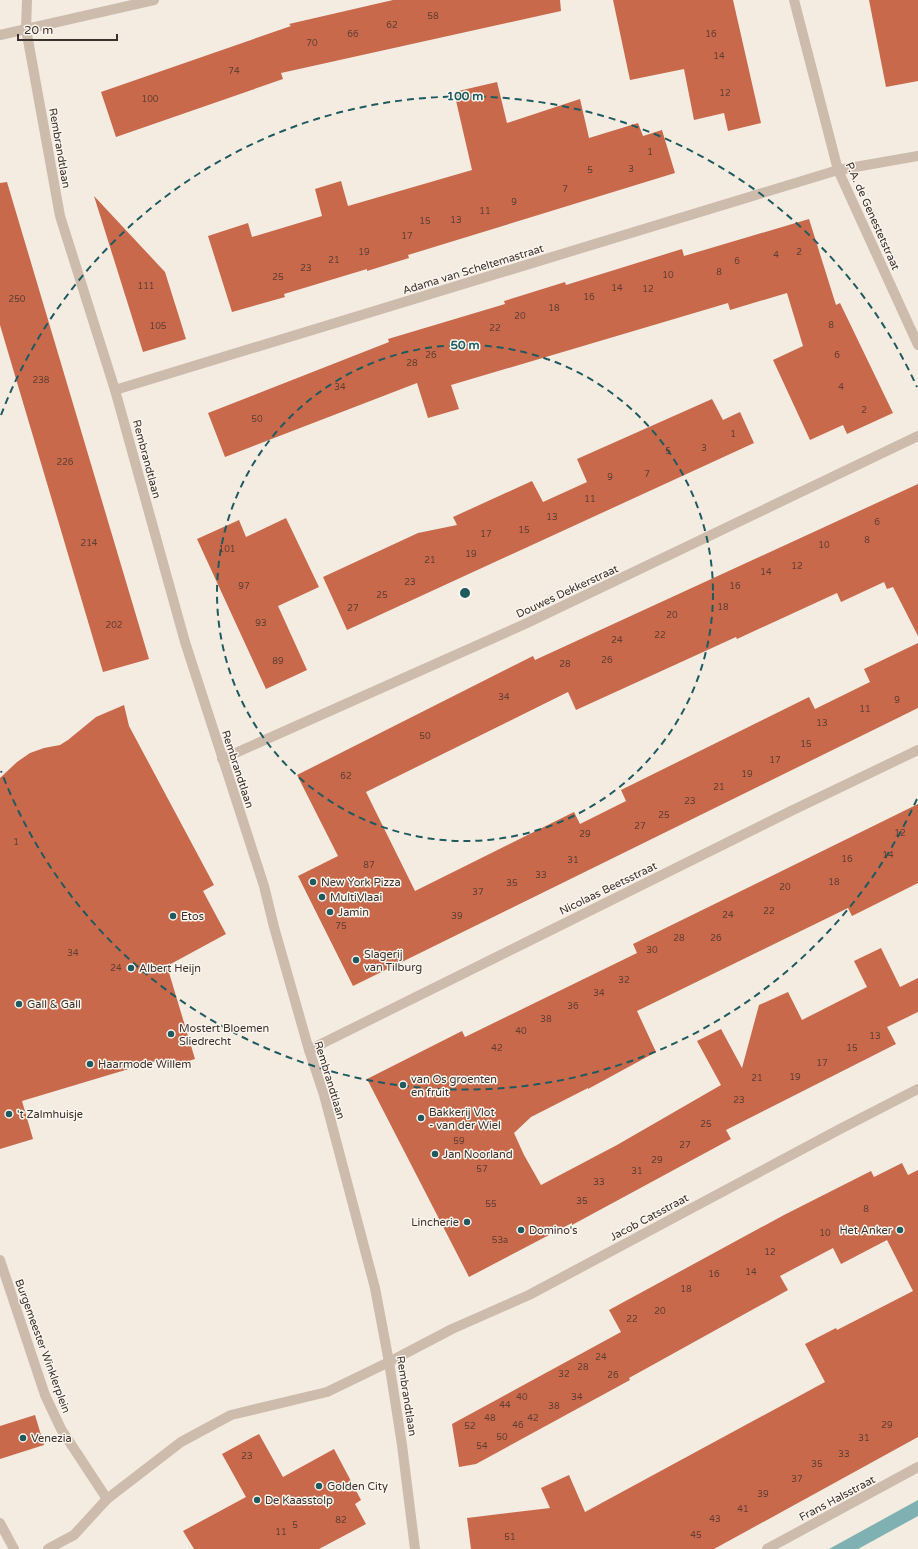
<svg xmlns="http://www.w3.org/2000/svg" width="918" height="1549" font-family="'Varela Round',sans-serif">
	<rect width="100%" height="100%" fill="#f4ebe1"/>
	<!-- water -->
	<path fill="#7fb0b2" d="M918 1500V1516L858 1549H829Z"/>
	<!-- building -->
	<g fill="#c8694b">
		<path d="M393 0H560L561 11 281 73 283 79 116 137 101 92 291 26 289 24Z"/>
		<path d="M613 0H733L761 123 728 131 724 113 694 120 684 69 630 80Z"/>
		<path d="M869 0H918V81L886 87Z"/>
		<path d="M497 82 507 123 580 99 589 138 638 123 643 136 662 130 675 173 408 255 409 258 367 271V269L284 294 285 297 232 312 208 236 248 223 252 237 322 216 315 189 341 181 348 206 472 170 454 92Z"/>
		<path d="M7 182 149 659 103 672 0 325V183Z"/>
		<path d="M94 196 165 272 186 339 143 352Z"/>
		<path d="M809 219 836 305 840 303 893 413 847 434 843 425 810 440 773 360 803 346 787 293 730 310 728 303 451 385 459 409 428 418 417 383 225 457 208 413 389 342 388 339 505 304 504 301 565 282 566 285 682 249 684 256Z"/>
		<path d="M712 399 723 420 740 412 754 443 347 630 323 577 418 533 457 525 453 517 532 481 543 502 587 482 577 459Z"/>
		<path d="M918 484V636L893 587 887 589 884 582 841 602 837 593 737 639 736 637 576 710 568 692 366 792 415 891 574 812 580 824 626 801 621 790 809 697 815 709 870 682 864 669 918 643V708L353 986 298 876 338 856 297 775 533 656 535 660Z"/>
		<path d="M286 518 319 587 278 606 307 670 266 689 197 539 239 520 246 537Z"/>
		<path d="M124 705 129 726 214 885 203 891 226 934 167 966 195 1059 165 1068 162 1059 22 1101 33 1139 0 1149V778L17 762 30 753 44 748 60 745 68 740 96 717Z"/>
		<path d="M918 804V883L852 916 848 908 637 1011 656 1052 588 1089V1088L531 1117 514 1133 524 1155 541 1185 617 1145 721 1085 697 1041 721 1029 742 1068 759 1005 788 992 802 1020 867 987 854 961 881 948 900 987 918 978V1012L887 1027 896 1044 726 1130 731 1139 572 1225V1223L469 1277 367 1079 462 1031 465 1037 637 953 633 944Z"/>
		<path d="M902 1163 908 1175 918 1170V1437L714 1549H471L467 1518 550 1508 541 1488 569 1475 585 1512 825 1382 805 1344 836 1328 837 1330 913 1291 887 1240 841 1264 833 1248 780 1276 788 1290 629 1378 630 1380 476 1464 459 1467 452 1424 621 1332 609 1310 784 1215 871 1171 874 1177Z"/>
		<path d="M35 1415 44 1445 0 1459V1426Z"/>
		<path d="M259 1434 283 1477 334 1449 361 1500 355 1504 366 1524 319 1549H194L183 1531 246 1497 222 1454Z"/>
	</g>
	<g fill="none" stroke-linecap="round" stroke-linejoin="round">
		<!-- pedestrian -->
		<path stroke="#cdbbac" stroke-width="10" d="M0 1523 14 1549"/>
		<!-- minor -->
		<g stroke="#cdbbac" stroke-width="10">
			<path d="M794 0 838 170 918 345"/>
			<path d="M0 35 154 0"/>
			<path d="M115 390 838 170 918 156"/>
			<path d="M222 759 525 624 918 436"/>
			<path d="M309 1050 793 810 918 750"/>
			<path d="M0 1260 45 1395 61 1429 107 1499"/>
			<path d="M48 1549 74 1535 107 1499 181 1442 231 1415 327 1392 389 1362 452 1329 529 1295 842 1128 918 1089"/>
			<path d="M767 1549 918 1467"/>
		</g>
		<!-- tertiary -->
		<path stroke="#cdbbac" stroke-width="10" d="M27 0 26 29 60 216 115 390 185 642 264 886 274 927 309 1050 324 1095 375 1288 389 1362 402 1445 415 1549"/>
	</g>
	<!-- distance rings -->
	<g fill="none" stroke="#1f5a5e" stroke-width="2" stroke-dasharray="7 5">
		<circle cx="465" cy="593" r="248"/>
		<path d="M917 799A497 497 0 0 1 1 771M1 415A497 497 0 0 1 917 387"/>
	</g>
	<!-- markers -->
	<g fill="#1f5a5e" stroke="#fbf5ee" stroke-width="1.5">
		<circle cx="313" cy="882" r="4"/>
		<circle cx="322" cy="897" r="4"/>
		<circle cx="330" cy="912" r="4"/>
		<circle cx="173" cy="916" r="4"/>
		<circle cx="356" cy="960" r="4"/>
		<circle cx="131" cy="968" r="4"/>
		<circle cx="19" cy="1004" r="4"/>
		<circle cx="171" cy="1034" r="4"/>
		<circle cx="90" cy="1064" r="4"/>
		<circle cx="403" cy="1085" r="4"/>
		<circle cx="9" cy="1114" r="4"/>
		<circle cx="421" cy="1118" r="4"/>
		<circle cx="435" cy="1154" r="4"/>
		<circle cx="467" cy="1222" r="4"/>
		<circle cx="521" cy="1230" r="4"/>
		<circle cx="900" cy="1230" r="4"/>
		<circle cx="23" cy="1438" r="4"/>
		<circle cx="319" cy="1486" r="4"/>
		<circle cx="257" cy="1500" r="4"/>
	</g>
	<g text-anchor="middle" stroke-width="3" stroke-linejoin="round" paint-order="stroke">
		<!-- number labels -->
		<g font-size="9" fill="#5e3e33">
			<text x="433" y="19">58</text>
			<text x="392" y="28">62</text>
			<text x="353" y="37">66</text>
			<text x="711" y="37">16</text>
			<text x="312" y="46">70</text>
			<text x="719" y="59">14</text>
			<text x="234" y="74">74</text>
			<text x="725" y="96">12</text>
			<text x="150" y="102">100</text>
			<text x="650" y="155">1</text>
			<text x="631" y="172">3</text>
			<text x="590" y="173">5</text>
			<text x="565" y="192">7</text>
			<text x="514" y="205">9</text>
			<text x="485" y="214">11</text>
			<text x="456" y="223">13</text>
			<text x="425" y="224">15</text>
			<text x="407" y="239">17</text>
			<text x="364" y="255">19</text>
			<text x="799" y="255">2</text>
			<text x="776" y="258">4</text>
			<text x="334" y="263">21</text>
			<text x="737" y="264">6</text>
			<text x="306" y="271">23</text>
			<text x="719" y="275">8</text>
			<text x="668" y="278">10</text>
			<text x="278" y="280">25</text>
			<text x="146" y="289">111</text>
			<text x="617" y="291">14</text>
			<text x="648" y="292">12</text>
			<text x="589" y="300">16</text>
			<text x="17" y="302">250</text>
			<text x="554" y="311">18</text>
			<text x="520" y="319">20</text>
			<text x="831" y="328">8</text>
			<text x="158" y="329">105</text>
			<text x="495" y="331">22</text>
			<text x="431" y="358">26</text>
			<text x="837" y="358">6</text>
			<text x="412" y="366">28</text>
			<text x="41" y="383">238</text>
			<text x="340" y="390">34</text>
			<text x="841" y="390">4</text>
			<text x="864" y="413">2</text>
			<text x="257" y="422">50</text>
			<text x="733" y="437">1</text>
			<text x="704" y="451">3</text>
			<text x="668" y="454">5</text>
			<text x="65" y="465">226</text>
			<text x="647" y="477">7</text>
			<text x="610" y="480">9</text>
			<text x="590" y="502">11</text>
			<text x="552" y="520">13</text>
			<text x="877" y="525">6</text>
			<text x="524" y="533">15</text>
			<text x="486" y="537">17</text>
			<text x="867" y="543">8</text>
			<text x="89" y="546">214</text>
			<text x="824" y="548">10</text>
			<text x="227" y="552">101</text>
			<text x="471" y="557">19</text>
			<text x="430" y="563">21</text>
			<text x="797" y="569">12</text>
			<text x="766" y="575">14</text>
			<text x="410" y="585">23</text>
			<text x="244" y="589">97</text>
			<text x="735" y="589">16</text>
			<text x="382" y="598">25</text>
			<text x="723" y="610">18</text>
			<text x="353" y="611">27</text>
			<text x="672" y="618">20</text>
			<text x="261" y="626">93</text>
			<text x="114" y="628">202</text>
			<text x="660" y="638">22</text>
			<text x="617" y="643">24</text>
			<text x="607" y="663">26</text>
			<text x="278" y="664">89</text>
			<text x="565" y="667">28</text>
			<text x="504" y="700">34</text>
			<text x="897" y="703">9</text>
			<text x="865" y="712">11</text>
			<text x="822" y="726">13</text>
			<text x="425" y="739">50</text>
			<text x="806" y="747">15</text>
			<text x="775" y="763">17</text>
			<text x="747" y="777">19</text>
			<text x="346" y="779">62</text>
			<text x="719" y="790">21</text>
			<text x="690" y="804">23</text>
			<text x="664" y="818">25</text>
			<text x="640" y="829">27</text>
			<text x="900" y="836">12</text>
			<text x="585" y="837">29</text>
			<text x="16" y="845">1</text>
			<text x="888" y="858">14</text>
			<text x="847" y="862">16</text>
			<text x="573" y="863">31</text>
			<text x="369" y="868">87</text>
			<text x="541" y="878">33</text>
			<text x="834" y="885">18</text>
			<text x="512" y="886">35</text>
			<text x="785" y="890">20</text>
			<text x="478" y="895">37</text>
			<text x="769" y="914">22</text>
			<text x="728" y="918">24</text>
			<text x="457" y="919">39</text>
			<text x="341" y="929">75</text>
			<text x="679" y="941">28</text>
			<text x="716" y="941">26</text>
			<text x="652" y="953">30</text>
			<text x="73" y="956">34</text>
			<text x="116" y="971">24</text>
			<text x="624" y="983">32</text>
			<text x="599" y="996">34</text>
			<text x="573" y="1009">36</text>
			<text x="546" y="1022">38</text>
			<text x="521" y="1034">40</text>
			<text x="875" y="1039">13</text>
			<text x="497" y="1051">42</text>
			<text x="852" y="1051">15</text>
			<text x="822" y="1066">17</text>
			<text x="795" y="1080">19</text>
			<text x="757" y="1081">21</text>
			<text x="739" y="1103">23</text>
			<text x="706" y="1127">25</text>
			<text x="459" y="1144">59</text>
			<text x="685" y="1148">27</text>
			<text x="657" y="1163">29</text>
			<text x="482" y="1172">57</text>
			<text x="637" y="1174">31</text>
			<text x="599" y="1185">33</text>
			<text x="582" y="1204">35</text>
			<text x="491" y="1207">55</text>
			<text x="866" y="1212">8</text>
			<text x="825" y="1236">10</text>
			<text x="500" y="1243">53a</text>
			<text x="770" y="1255">12</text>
			<text x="751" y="1275">14</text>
			<text x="714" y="1277">16</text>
			<text x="686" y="1292">18</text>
			<text x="660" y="1314">20</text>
			<text x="632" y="1322">22</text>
			<text x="601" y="1360">24</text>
			<text x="583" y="1370">28</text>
			<text x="564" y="1377">32</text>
			<text x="613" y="1378">26</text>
			<text x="522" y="1400">40</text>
			<text x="577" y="1400">34</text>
			<text x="505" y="1408">44</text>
			<text x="554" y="1409">38</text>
			<text x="490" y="1421">48</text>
			<text x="533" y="1421">42</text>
			<text x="518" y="1428">46</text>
			<text x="887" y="1428">29</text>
			<text x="470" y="1429">52</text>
			<text x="502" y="1440">50</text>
			<text x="864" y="1441">31</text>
			<text x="482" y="1449">54</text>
			<text x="844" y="1457">33</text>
			<text x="247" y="1459">23</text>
			<text x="817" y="1467">35</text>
			<text x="797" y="1482">37</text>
			<text x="763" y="1497">39</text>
			<text x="743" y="1512">41</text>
			<text x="715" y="1522">43</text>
			<text x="341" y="1523">82</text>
			<text x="295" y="1528">5</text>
			<text x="281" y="1535">11</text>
			<text x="696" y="1538">45</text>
			<text x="510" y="1540">51</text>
		</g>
		<!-- street labels -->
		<g font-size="11" fill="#3b302b" stroke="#fbf5ee">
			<text transform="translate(60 148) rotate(80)" y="4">Rembrandtlaan</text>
			<text transform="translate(873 216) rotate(66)" y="4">P.A. de Genestetstraat</text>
			<text transform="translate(473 269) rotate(-17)" y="4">Adama van Scheltemastraat</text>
			<text transform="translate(147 459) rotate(75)" y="4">Rembrandtlaan</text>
			<text transform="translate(567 591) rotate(-25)" y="4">Douwes Dekkerstraat</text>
			<text transform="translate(238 769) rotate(72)" y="4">Rembrandtlaan</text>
			<text transform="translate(608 888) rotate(-26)" y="4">Nicolaas Beetsstraat</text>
			<text transform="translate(330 1080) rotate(73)" y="4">Rembrandtlaan</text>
			<text transform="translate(649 1217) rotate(-28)" y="4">Jacob Catsstraat</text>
			<text transform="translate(43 1346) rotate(70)" y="4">Burgemeester Winklerplein</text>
			<text transform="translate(407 1396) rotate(81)" y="4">Rembrandtlaan</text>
			<text transform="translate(837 1498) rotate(-28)" y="4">Frans Halsstraat</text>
		</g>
		<!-- poi labels -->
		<g font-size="11" fill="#3b302b" stroke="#fbf5ee" text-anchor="start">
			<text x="321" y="886">New York Pizza</text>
			<text x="330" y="901">MultiVlaai</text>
			<text x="338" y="916">Jamin</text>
			<text x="181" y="920">Etos</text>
			<text x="364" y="958">Slagerij<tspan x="364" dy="13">van Tilburg</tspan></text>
			<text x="139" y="972">Albert Heijn</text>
			<text x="27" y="1008">Gall &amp; Gall</text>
			<text x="179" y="1032">Mostert Bloemen<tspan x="179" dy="13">Sliedrecht</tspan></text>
			<text x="98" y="1068">Haarmode Willem</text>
			<text x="411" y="1083">van Os groenten<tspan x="411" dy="13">en fruit</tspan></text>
			<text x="429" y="1116">Bakkerij Vlot<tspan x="429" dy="13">- van der Wiel</tspan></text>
			<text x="17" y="1118">'t Zalmhuisje</text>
			<text x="443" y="1158">Jan Noorland</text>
			<text x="459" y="1226" text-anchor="end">Lincherie</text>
			<text x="529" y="1234">Domino's</text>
			<text x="892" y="1234" text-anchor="end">Het Anker</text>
			<text x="31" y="1442">Venezia</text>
			<text x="327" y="1490">Golden City</text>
			<text x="265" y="1504">De Kaasstolp</text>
		</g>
	</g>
	<circle cx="465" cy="593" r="6" fill="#1f5a5e" stroke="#fbf5ee" stroke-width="2"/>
	<g font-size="12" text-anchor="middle" font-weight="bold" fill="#1f5a5e" stroke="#fbf5ee" stroke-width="3" stroke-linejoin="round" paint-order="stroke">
		<text x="465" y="100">100 m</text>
		<text x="465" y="349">50 m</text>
	</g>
	<!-- scale -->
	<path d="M18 34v6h99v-6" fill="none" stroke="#3b302b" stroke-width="2"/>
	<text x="24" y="34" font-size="12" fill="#3b302b" stroke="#fbf5ee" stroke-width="3" paint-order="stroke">20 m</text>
</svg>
